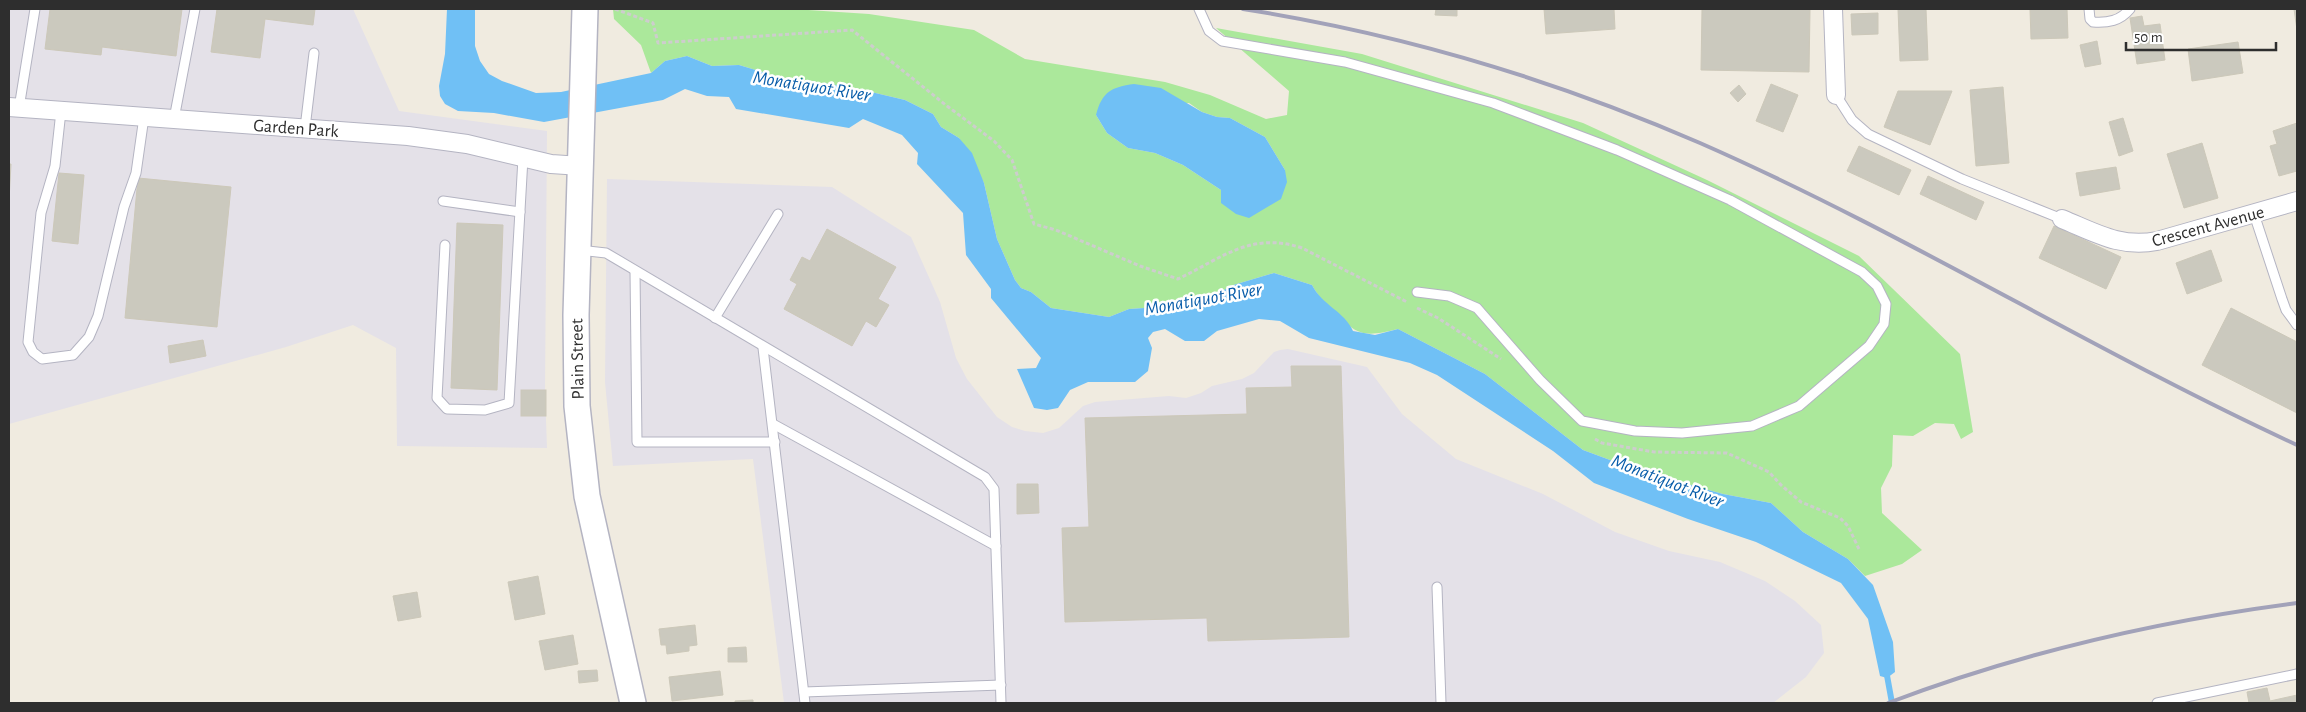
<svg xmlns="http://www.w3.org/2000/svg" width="2306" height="712" font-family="'Alegreya Sans',sans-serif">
	<rect width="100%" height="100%" fill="#f0ebe0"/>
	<!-- industrial -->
	<g fill="#e4e1e8">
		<path d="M9 9H353L399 111 547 131 545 392 547 448 397 446 396 348 353 325 286 347 9 424Z"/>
		<path d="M607 179 832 187 911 237 940 302 956 358 967 379 997 417 1012 427 1025 431 1043 433 1059 428 1083 406 1095 402 1169 396 1186 398 1201 393 1212 386 1242 379 1254 373 1274 352 1280 350 1288 349 1367 367 1402 414 1456 459 1543 494 1615 532 1669 551 1720 562 1765 581 1795 601 1821 625 1824 653 1806 677 1773 703H784L753 459 613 466 605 382Z"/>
	</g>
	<!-- green -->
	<path fill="#abe89b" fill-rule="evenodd" d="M613 9H793L869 14 974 30 1025 59 1165 82 1210 95 1266 119 1287 115 1289 91 1216 28 1362 54 1583 123 1707 180 1859 256 1960 354 1973 432 1961 439 1954 424 1935 423 1913 436 1893 435 1892 466 1881 488 1882 513 1922 550 1902 564 1865 576 1848 559 1803 532 1771 503 1723 494 1637 470 1583 450 1485 374 1398 329C1362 338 1357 335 1332 310 1324 301 1317 295 1312 285L1274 273 1230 286 1201 306 1188 300 1159 307 1129 309 1109 317 1051 308 1031 292 1021 288 1015 280 997 239 984 183 959 138 941 127 933 114 905 100 867 91H852L844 86 817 88 760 82 766 73 739 65 712 66 687 56 665 61 651 73 641 45 614 19ZM1189 103 1202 112 1217 117 1230 118 1265 137 1285 170 1221 203V190L1183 165 1155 153 1128 148 1107 133 1096 115Z"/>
	<!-- water -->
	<g fill="#70c0f5">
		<path d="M447 9H475V46L480 61 489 74 502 81 536 93 561 92 651 73 665 61 687 56 712 66 739 65 766 73 761 82 817 88 822 83 844 86 852 91H867L905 100 933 114 941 127 959 138 972 153 984 183 997 239 1015 280 1021 288 1031 292 1051 308 1109 317 1129 309 1159 307 1188 300 1201 306 1230 286 1274 273 1312 285C1322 305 1345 312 1353 331L1375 335 1398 329 1485 374 1583 450 1637 470 1723 494 1771 503 1803 532 1848 559 1873 585 1893 642 1895 672 1887 678 1880 676 1868 619 1841 583 1756 542 1688 519 1594 483 1553 451 1437 375 1410 363 1309 338 1280 321 1259 319 1217 331 1204 341H1185L1165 329 1153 332 1148 338 1152 348 1148 371 1135 382H1088L1070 390 1058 408 1047 410 1034 408 1017 369 1036 368 1041 358 991 298V289L966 255 963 213 917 164 918 153 902 135 863 119 849 128 736 109 729 97 707 96 685 89 663 100 544 122 494 113 458 111 445 104 440 96 439 86 445 54Z"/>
		<path d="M1134 84 1161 88 1202 112 1217 117 1230 118 1265 137 1285 170 1287 182 1281 199 1249 218 1236 214 1221 203V190L1183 165 1155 153 1128 148 1107 133 1096 115C1102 92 1111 87 1134 84Z"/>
	</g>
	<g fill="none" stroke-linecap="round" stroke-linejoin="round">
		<!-- stream -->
		<path stroke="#70c0f5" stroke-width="6" d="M1886 670 1892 703"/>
	</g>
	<!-- building -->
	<g fill="#cbc9be" stroke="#ccc8b9">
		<path d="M50 9H182L176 56 102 47 101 55 45 49Z"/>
		<path d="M217 9H315L313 25 265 19 260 58 211 52Z"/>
		<path d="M1436 9H1457V16L1435 15Z"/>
		<path d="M1544 9H1614L1615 29 1546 34Z"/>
		<path d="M1702 9H1810L1809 72 1701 70Z"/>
		<path d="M1898 9H1926L1928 60 1900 61Z"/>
		<path d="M2030 9H2067L2068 38 2031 39Z"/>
		<path d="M2294 9H2297V30Z"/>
		<path d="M1878 13V34L1852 35 1851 14Z"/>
		<path d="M2142 16 2144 26 2160 24 2165 60 2137 64 2130 18Z"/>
		<path d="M2097 41 2101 64 2085 67 2080 45Z"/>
		<path d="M2238 42 2243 73 2192 81 2188 49Z"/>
		<path d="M1771 84 1798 95 1783 132 1756 121Z"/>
		<path d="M1739 85 1746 94 1738 102 1730 93Z"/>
		<path d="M2003 87 2009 163 1976 166 1970 90Z"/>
		<path d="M1898 91H1952L1930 145 1884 127Z"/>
		<path d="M2123 118 2133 151 2119 156 2109 122Z"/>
		<path d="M2297 123V171L2279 176 2270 146 2277 144 2273 131Z"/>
		<path d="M2202 143 2218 198 2184 208 2167 154Z"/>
		<path d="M1859 146 1911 170 1899 195 1847 171Z"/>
		<path d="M9 164H11L9 200Z"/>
		<path d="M2116 167 2120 189 2080 196 2076 173Z"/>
		<path d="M59 173 84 175 78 244 52 241Z"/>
		<path d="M1928 176 1984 202 1976 220 1920 194Z"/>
		<path d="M138 178 231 187 217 327 125 318Z"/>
		<path d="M457 223 503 225 497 390 451 388Z"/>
		<path d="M2054 226 2121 257 2106 289 2039 258Z"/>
		<path d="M827 229 896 267 878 299 889 305 876 327 866 321 852 346 784 309 797 284 790 280 802 257 810 261Z"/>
		<path d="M2211 250 2222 281 2187 294 2176 263Z"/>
		<path d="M2231 308 2297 342V413L2202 365Z"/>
		<path d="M203 340 206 356 170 363 168 346Z"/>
		<path d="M1291 366H1341L1349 637 1208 641 1207 618 1065 622 1062 528 1089 527 1085 418 1247 414 1246 388 1292 387Z"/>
		<rect x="521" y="390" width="25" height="26"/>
		<path d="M1017 484H1038L1039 513 1017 514Z"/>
		<path d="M538 576 545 614 515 620 508 582Z"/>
		<path d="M417 592 421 617 398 621 393 596Z"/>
		<path d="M695 625 697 645 689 646V651L667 654 666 645H661L659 629Z"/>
		<path d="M573 635 578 664 545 670 539 641Z"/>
		<path d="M746 647 747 662H728V648Z"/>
		<path d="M597 670 598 681 579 683 578 671Z"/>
		<path d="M720 671 723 695 672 701 669 677Z"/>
		<path d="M2267 688 2270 701 2297 695V703H2249L2247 692Z"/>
		<path d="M753 700V703H735V701Z"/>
	</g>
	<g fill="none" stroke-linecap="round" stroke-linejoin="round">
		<!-- lane casing -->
		<g stroke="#b4b4c2" stroke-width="11">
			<g id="lane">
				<path d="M1199 9 1209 31 1222 41 1345 62 1493 103 1617 150 1730 200 1862 272 1877 286 1886 304 1884 324 1869 346 1799 406 1752 426 1682 433 1635 431 1582 421 1540 380 1477 308 1449 296 1417 292"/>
				<path d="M2089 9 2090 19 2093 22C2108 23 2120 21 2130 9"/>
				<path d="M1836 95 1852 120 1868 134 1962 179 2062 219"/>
				<path d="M19 108 35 9"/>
				<path d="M61 111 55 166 41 213 28 342 33 352 42 359 73 355 89 337 98 316 124 207 136 173 144 117"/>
				<path d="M174 119 195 9"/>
				<path d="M305 128 314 53"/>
				<path d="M443 201 520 212"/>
				<path d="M2254 214 2282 299 2286 310 2297 325"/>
				<path d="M445 245 437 398 447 409 485 410 509 403 523 158"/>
				<path d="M579 250 606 253 985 477 994 489 1001 703"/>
				<path d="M635 271 637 442H775"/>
				<path d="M715 318 778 214"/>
				<path d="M763 348 805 703"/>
				<path d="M773 424 996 546"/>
				<path d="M1437 587 1441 703"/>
				<path d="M804 692 1001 685"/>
				<path d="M2157 703 2297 674"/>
			</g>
		</g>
		<!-- street casing -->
		<g stroke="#b4b4c2" stroke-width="20">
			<g id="street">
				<path d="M1833 9 1836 95"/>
				<path d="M9 107 408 136 467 144 551 164 581 166"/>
				<path d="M2062 219C2096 233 2120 248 2157 241L2297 201"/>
			</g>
		</g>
		<!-- secondary casing -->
		<g stroke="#b4b4c2" stroke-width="28">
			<path id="secondary" d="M585 9 576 315 577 406 587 496 633 703"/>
		</g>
		<!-- path -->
		<g stroke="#cdcdcd" stroke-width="3" stroke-dasharray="4 2.5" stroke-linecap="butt">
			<path d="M615 9 653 23 658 43 852 30 947 106 994 141 1012 160 1034 224 1056 230 1140 266 1178 279C1222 258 1251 231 1302 248L1407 302"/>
			<path d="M1417 308 1438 318 1501 359"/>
			<path d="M1595 439 1602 443 1654 452 1727 453 1769 472 1781 485 1801 502 1840 518 1848 526 1859 549"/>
		</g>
		<!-- lane -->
		<use href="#lane" stroke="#fff" stroke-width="9"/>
		<!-- street -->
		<use href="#street" stroke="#fff" stroke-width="18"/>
		<!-- secondary -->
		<use href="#secondary" stroke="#fff" stroke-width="25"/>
		<!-- rail -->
		<g stroke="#a2a2b9" stroke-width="4">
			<path d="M1243 9C1402 34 1553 79 1700 143 1905 233 2095 352 2297 445"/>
			<path d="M1888 703C2020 653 2157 621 2297 603"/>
		</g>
	</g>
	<g text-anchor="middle" stroke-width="5" stroke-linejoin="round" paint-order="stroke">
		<!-- street labels -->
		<g font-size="18" fill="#2e2e2e" stroke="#fff">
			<text transform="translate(296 128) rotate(4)" y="6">Garden Park</text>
			<text transform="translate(2208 226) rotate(-15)" y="6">Crescent Avenue</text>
			<text transform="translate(577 359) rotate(-91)" y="6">Plain Street</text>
		</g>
		<!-- water labels -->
		<g font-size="19" font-style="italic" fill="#075ca9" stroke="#fff">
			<text transform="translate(812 85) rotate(9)" y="7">Monatiquot River</text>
			<text transform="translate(1203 298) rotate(-10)" y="7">Monatiquot River</text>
			<text transform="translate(1668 480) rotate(21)" y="7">Monatiquot River</text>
		</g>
	</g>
	<!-- border -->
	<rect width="2306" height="712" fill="none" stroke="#2e2e2e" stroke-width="20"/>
	<!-- scale -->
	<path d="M2126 42v8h150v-8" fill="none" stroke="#2e2e2e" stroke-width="2.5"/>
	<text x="2134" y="42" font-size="15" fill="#2e2e2e" stroke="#ffffff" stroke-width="4" paint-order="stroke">50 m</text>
</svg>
